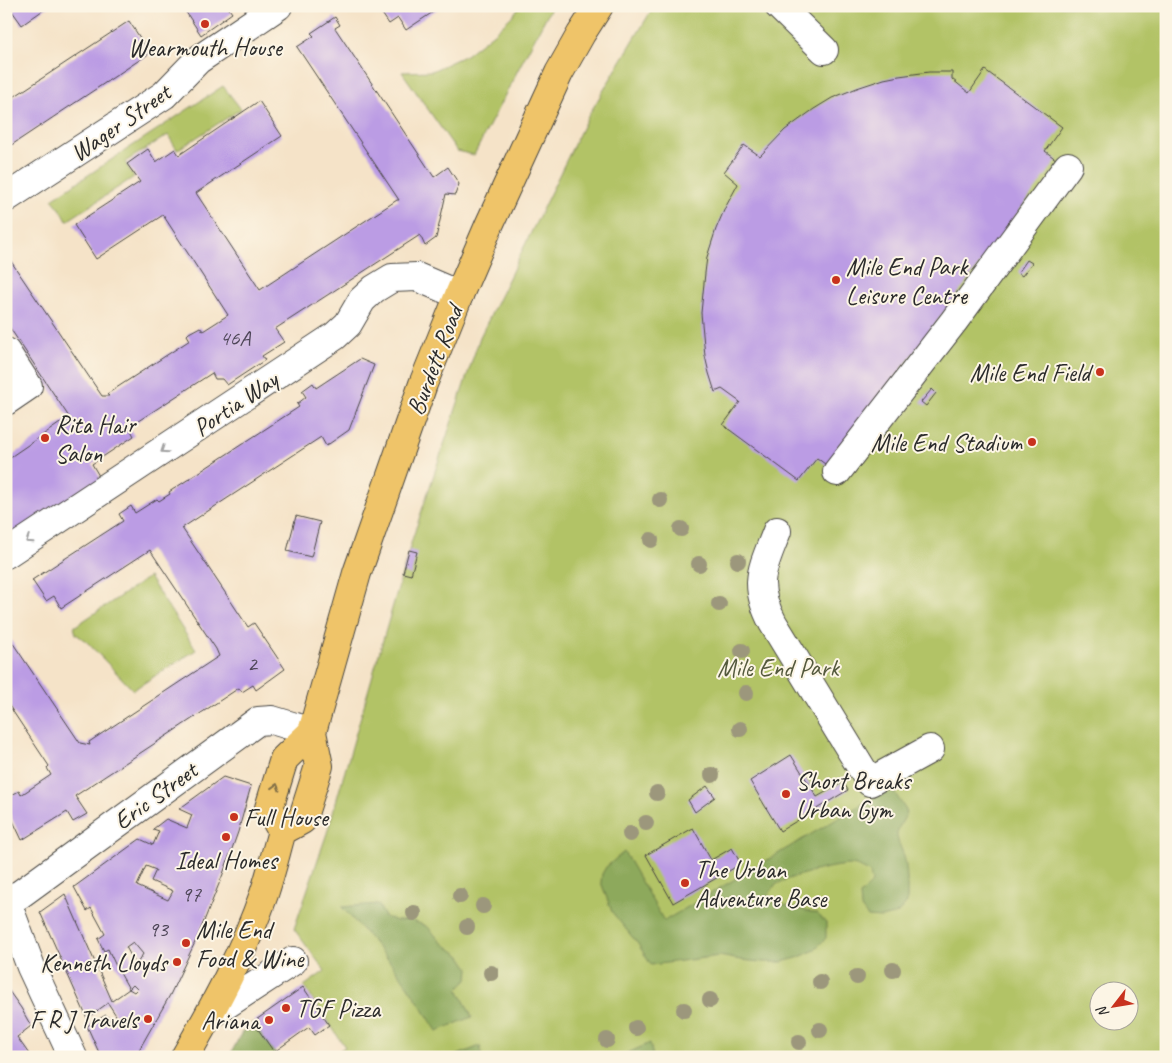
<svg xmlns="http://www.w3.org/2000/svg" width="1172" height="1063" font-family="Caveat,sans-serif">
	<rect width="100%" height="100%" fill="#fcf5e5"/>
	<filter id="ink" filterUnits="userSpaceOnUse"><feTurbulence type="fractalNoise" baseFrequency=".02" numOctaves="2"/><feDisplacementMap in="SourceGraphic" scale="10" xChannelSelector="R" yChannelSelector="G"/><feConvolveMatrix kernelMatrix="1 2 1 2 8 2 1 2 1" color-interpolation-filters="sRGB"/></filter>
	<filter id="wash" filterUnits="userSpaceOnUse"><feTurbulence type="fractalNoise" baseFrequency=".0096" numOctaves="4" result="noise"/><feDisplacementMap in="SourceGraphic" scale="20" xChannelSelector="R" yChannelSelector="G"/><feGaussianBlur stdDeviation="1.12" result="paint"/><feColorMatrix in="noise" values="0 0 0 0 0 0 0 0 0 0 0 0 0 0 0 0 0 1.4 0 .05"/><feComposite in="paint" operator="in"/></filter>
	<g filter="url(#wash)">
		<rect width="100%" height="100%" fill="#f5e3c8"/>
		<!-- green -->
		<g fill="#b2c366" stroke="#6e7748" fill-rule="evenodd">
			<path d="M520 6H552L521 64 474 155 457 151 402 72 432 71 466 55 495 32 512 16Z"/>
			<path d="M654 6H1166V1057H329L345 1047 304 986 325 971 294 929 327 833 340 788 412 540 480 337 587 118ZM1100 990H1130V1020H1100Z"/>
			<path d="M223 86 241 109 177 150 168 135 125 162 134 177 67 221 61 210 52 199Z"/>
			<path d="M149 577 196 650 133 690 87 642 76 634 74 627Z"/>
		</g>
		<!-- forest -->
		<g fill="#8da95b" stroke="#5c6a43">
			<path d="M891 787 907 812C904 820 899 825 897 833 896 840 902 849 904 856 908 871 907 887 907 903L897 914 881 918 868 917 861 908 860 895 872 883 870 873C864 869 857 865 849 865 834 865 786 877 774 886 772 889 770 893 768 896L772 902 818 914 826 923V938L813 951 797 958 781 962H761L741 960 719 956 651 965 638 944 612 912 601 882 602 874 606 867 624 852 664 921Z"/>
			<path d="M378 904 385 917 397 921 411 920 428 927 441 942 461 956 469 968 468 979 458 989 472 1017 437 1031C421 1006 405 980 386 957 372 940 357 924 342 907Z"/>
			<path d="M253 1022 278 1057H229L242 1032Z"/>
			<path d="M650 1043 653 1057H619Z"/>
			<path d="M480 1046 482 1057H453Z"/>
		</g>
		<g id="blocks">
			<!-- building -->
			<g fill="#bb9ce4" fill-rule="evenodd">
				<path d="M6 6H49L22 25 12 11 6 15Z"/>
				<path d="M182 6H227L232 13 201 35Z"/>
				<path d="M377 6H442L406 30 398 18 389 24Z"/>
				<path d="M335 17 340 25 335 28 434 177 448 167 459 184 455 195 446 194 436 238 425 246 420 235 275 329 284 342 262 356 265 360 227 385 222 379H215L212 373 129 427 134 436 92 464 102 481 6 545V460L69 417 6 322V254L102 396H109L107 394 190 340 187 335 189 333 200 327 203 331 228 315 163 215 96 259 74 225 140 182 127 164 148 149 156 162 175 149 179 155 259 101 282 136 196 193 260 290 397 200H399L297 47 314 36 311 33Z"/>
				<path d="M129 21 150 53 10 146 6 139V102Z"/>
				<path d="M985 70 1062 127 1045 151 1057 160 829 467 817 458 799 481 723 425 740 402 722 389 715 392 709 373 705 356 701 313 705 273 707 257 716 229 725 208 738 184 724 172 744 145 760 156 785 130 814 109 832 98 857 88 884 79 899 76 929 72H952V79L969 93Z"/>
				<path d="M1027 260 1032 263 1022 276 1018 273Z"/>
				<path d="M360 359 374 365 349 430 326 446 321 437 182 528 248 627 254 623 285 669 256 690 253 685 242 692 239 688 75 796 87 814 73 822 67 812 22 840 6 806V798L19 791 21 795 51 775 47 768 49 766 6 701V633L80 743 90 745 89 742 219 656 216 649 150 550 61 608 54 596 46 601 32 580 123 521 119 514 131 506 135 513 157 499 159 501 170 494 169 492 299 407 297 404 306 397 302 391 313 383 316 388Z"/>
				<path d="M932 389 936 393 926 406 921 402Z"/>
				<path d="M296 516 320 522 311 557 287 551Z"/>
				<path d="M409 550 417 552 411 575 403 573Z"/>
				<path d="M791 755 817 797 843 782 848 790 780 831 750 781Z"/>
				<path d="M223 777 251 786 238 832 223 874 198 936 170 995 135 1057H101L87 1026 106 1015 113 1024 119 1020 108 1003 87 1018 40 912 65 894 112 1001 129 989 134 992 137 989 133 985 129 989 115 964 108 949 104 951 98 939 105 934 91 908 87 911 74 887 140 839 153 845 159 831 153 829 166 819 187 828 192 815 179 809ZM146 866 156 870 151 881 173 891 168 900 137 886ZM133 942 143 954 136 965 126 947Z"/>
				<path d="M707 786 715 797 695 812 688 800Z"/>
				<path d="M693 828 711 860 732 848 741 864 673 903 646 855Z"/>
				<path d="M6 987 21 1008 31 1026 17 1037 31 1057H6Z"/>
				<path d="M303 987 329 1025 315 1035 309 1027 274 1052 253 1022Z"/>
			</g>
		</g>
	</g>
	<g filter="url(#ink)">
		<use href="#blocks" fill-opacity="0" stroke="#494743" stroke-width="1"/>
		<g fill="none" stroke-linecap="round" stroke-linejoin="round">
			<!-- minor casing -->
			<g stroke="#494743" stroke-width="30">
				<g id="minor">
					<path d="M779 6 824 50"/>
					<path d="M6 198 164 95 198 60 278 6"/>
					<path d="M6 352 28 386 6 401"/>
					<path d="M837 472 954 321 1068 166"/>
					<path d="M777 531C762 570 752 583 773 623L870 782 930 749"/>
					<path d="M6 554 335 336 348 324 362 300 374 289 392 278 417 277 459 295"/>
					<path d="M6 899 19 895 258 721 272 720 312 732"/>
					<path d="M6 900 31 967 73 1057"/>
					<path d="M210 1015 293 961"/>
				</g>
			</g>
			<!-- major casing -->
			<g stroke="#494743" stroke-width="30">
				<g id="major">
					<path d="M282 831 269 808 284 759 312 732"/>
					<path d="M185 1057C215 1005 244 951 264 894 271 873 276 852 282 831L302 820 319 766 312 732 357 573 423 384 459 295 490 223 559 73 581 34 599 6"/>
				</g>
			</g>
			<!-- minor -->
			<use href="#minor" stroke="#fff" stroke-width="28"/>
			<!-- major -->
			<use href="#major" stroke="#efc469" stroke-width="28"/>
		</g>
		<!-- trees -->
		<g fill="#9c977c">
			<circle cx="660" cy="500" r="8"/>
			<circle cx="681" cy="529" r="8"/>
			<circle cx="651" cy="540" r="8"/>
			<circle cx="738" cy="561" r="8"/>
			<circle cx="699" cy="564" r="8"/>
			<circle cx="719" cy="604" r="8"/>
			<circle cx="742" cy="651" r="8"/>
			<circle cx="746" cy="693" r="8"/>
			<circle cx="740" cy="729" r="8"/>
			<circle cx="712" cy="775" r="8"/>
			<circle cx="657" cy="793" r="8"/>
			<circle cx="646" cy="823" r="8"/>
			<circle cx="630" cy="834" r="8"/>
			<circle cx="460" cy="896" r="8"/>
			<circle cx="483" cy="906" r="8"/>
			<circle cx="414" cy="913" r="8"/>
			<circle cx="467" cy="927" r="8"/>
			<circle cx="893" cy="970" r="8"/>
			<circle cx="491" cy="973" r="8"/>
			<circle cx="857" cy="977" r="8"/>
			<circle cx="820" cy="982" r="8"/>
			<circle cx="710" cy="1000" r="8"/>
			<circle cx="684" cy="1010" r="8"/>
			<circle cx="636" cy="1028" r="8"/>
			<circle cx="820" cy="1030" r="8"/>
			<circle cx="607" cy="1040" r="8"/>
			<circle cx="799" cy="1042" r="8"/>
		</g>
		<!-- one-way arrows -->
		<defs><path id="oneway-chevron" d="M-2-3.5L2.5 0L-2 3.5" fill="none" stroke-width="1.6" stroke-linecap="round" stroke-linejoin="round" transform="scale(1.25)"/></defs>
		<g stroke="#a0a0a0">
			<use href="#oneway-chevron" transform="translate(164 450) rotate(146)"/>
			<use href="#oneway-chevron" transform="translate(29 540) rotate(147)"/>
		</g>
		<use stroke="#837047" href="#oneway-chevron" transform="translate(276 787) rotate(-73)"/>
	</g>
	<!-- markers -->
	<g fill="#c8321e" stroke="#fcf5e5" stroke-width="2">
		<circle cx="205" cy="24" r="5"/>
		<circle cx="836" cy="280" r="5"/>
		<circle cx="1100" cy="372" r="5"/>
		<circle cx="45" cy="438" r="5"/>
		<circle cx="1032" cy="442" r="5"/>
		<circle cx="786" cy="794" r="5"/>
		<circle cx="234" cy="817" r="5"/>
		<circle cx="226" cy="837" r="5"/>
		<circle cx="685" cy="883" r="5"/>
		<circle cx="186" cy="943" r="5"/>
		<circle cx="177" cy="962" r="5"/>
		<circle cx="286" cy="1008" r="5"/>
		<circle cx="148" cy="1019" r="5"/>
		<circle cx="269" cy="1020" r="5"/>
	</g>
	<g text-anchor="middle" stroke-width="4" stroke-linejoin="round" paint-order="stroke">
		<!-- number labels -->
		<g font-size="22" fill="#4f4759">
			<text x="235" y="345">46A</text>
			<text x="252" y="671">2</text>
			<text x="191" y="901">97</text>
			<text x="158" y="936">93</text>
		</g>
		<!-- poi labels -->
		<g font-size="25" fill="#2b2b2b" stroke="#fcf5e5" text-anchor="start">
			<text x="205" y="56" text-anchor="middle">Wearmouth House</text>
			<text x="846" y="275">Mile End Park<tspan x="846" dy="29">Leisure Centre</tspan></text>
			<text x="1090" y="381" text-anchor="end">Mile End Field</text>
			<text x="55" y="433">Rita Hair<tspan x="55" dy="29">Salon</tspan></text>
			<text x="1022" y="451" text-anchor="end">Mile End Stadium</text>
			<text x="796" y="789">Short Breaks<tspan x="796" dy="29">Urban Gym</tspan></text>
			<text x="244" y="826">Full House</text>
			<text x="226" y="869" text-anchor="middle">Ideal Homes</text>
			<text x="695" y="878">The Urban<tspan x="695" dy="29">Adventure Base</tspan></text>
			<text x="196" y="938">Mile End<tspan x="196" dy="29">Food &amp; Wine</tspan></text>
			<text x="167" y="971" text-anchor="end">Kenneth Lloyds</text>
			<text x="296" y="1017">TGF Pizza</text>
			<text x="138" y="1028" text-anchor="end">F R J Travels</text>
			<text x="259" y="1029" text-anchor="end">Ariana</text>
		</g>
		<!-- street labels -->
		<g font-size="25" fill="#2b2b2b" stroke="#fcf5e5">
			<text transform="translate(120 122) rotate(-35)" y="9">Wager Street</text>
			<text transform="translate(434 360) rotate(-69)" y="9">Burdett Road</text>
			<text transform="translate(235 403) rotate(-34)" y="9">Portia Way</text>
			<text transform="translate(155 795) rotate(-36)" y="9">Eric Street</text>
		</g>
		<!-- park labels -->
		<g font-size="25" fill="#54593d" stroke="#fcf5e5">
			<text x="778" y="676">Mile End Park</text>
		</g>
	</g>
	<!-- margin -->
	<rect width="1172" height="1063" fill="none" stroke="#fcf5e5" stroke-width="25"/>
	<!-- north arrow -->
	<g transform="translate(1114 1006) rotate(239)"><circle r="24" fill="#fcf5e5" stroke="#a8a49b"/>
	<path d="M0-4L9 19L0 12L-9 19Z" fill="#c8321e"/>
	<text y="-8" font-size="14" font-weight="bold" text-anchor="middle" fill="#2b2b2b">N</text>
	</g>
</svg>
